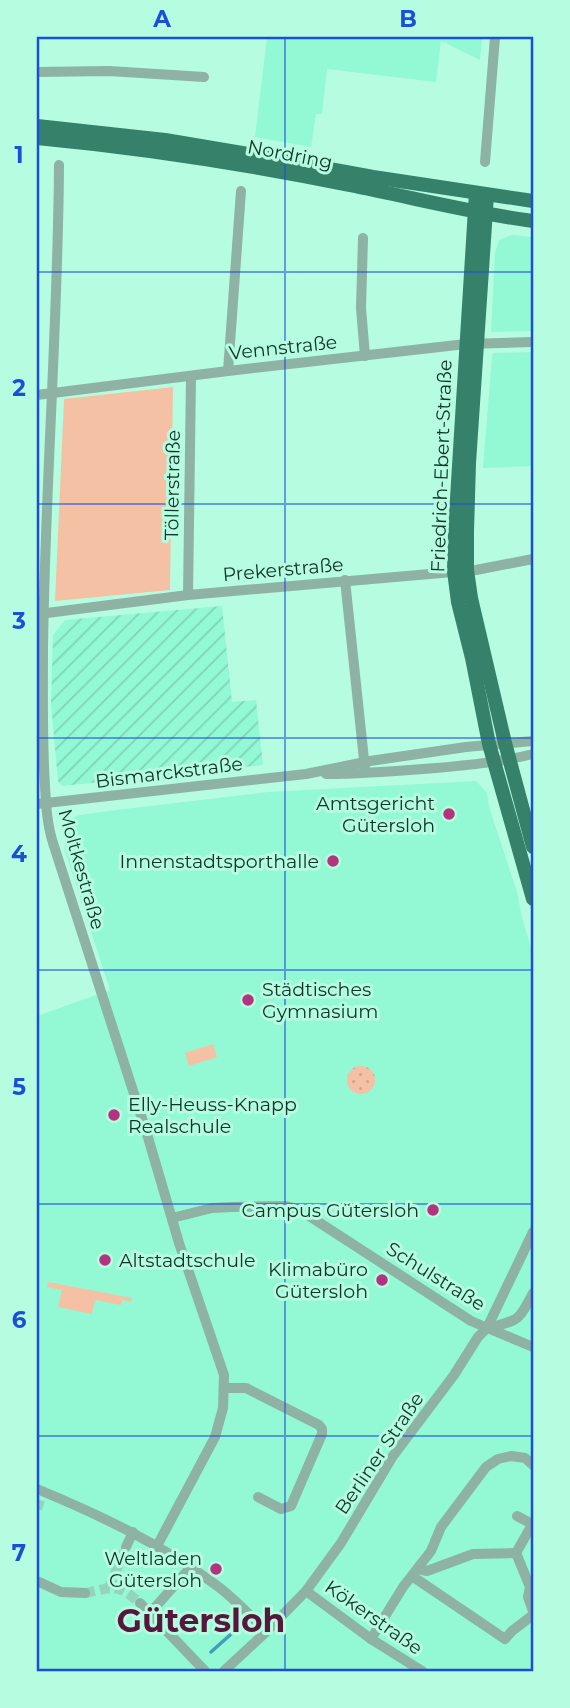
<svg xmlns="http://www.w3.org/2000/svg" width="570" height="1708" font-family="Montserrat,sans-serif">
	<defs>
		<pattern id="industrial-furrows" width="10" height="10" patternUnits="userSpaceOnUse" patternTransform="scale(1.75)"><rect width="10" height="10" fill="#93f8d4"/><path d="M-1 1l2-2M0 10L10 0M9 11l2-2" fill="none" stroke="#7ed5b6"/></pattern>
		<pattern id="park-dots" width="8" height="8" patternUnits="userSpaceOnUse" patternTransform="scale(1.75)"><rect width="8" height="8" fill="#f5c1a5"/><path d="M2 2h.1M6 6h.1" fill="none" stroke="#d1a68e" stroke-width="1.8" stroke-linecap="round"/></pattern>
	</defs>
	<rect width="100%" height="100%" fill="#b6fce1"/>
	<!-- built -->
	<g fill="#93f8d4">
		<path d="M267 37H482L480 60 441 41 436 82 327 69 322 114H316L311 147 255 137Z"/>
		<path d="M511 235 533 237V331L491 332 495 253 499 240Z"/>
		<path d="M533 352V466L483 468 492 356 493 353Z"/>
		<path d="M476 781 487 793 489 807 518 895 521 914 533 954V1671H37V1016L110 990 65 851 64 828 68 820 80 815 116 810 268 792Z"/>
	</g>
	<!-- industrial -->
	<path fill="url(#industrial-furrows)" d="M222 606 232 702 256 700 263 765 62 786 58 781 51 704 53 635 65 620Z"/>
	<!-- park -->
	<circle fill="url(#park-dots)" cx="361" cy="1080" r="14"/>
	<!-- pitch -->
	<g fill="#f5c1a5">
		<path d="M173 387 170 590 55 601 64 399Z"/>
		<path d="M213 1044 217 1057 189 1066 185 1053Z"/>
		<path d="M48 1282 132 1298 131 1302 122 1300 121 1305 95 1300 92 1314 58 1307 62 1290 47 1287Z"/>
	</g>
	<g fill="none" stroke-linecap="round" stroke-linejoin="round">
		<!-- stream -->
		<path stroke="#439ebc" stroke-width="3.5" d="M211 1652 239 1627"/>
		<!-- minor-tunnel -->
		<g stroke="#95d4bc" stroke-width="10" stroke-dasharray="10 5" stroke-linecap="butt">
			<path d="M37 1509 40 1500"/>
			<path d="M109 1588 126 1547"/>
			<path d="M85 1593C114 1587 117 1583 140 1603"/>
		</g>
		<!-- minor -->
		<g stroke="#8eb2a3" stroke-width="10">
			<path d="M37 72 109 71 204 77"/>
			<path d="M485 162 495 37"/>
			<path d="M59 165C58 326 45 487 43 648 43 694 42 740 45 786 46 805 47 824 53 843L147 1134 179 1243 224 1375 223 1408 215 1437 157 1546"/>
			<path d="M363 238 361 308 365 356"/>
			<path d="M228 371 241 191"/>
			<path d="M37 395 228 371 466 344 533 342"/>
			<path d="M345 580 365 769"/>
			<path d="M188 595 191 376"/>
			<path d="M39 614 188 595 476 570 533 559"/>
			<path d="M326 774C363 774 399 771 436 768 469 765 501 762 533 754"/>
			<path d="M37 804 306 774 370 761 466 747 533 741"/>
			<path d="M172 1218 212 1208 233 1207 286 1206 300 1210 471 1321 533 1347"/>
			<path d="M487 1328C519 1320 518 1322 533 1293"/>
			<path d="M224 1388H246L319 1425 322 1429V1434L291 1506 281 1509 258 1497"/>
			<path d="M37 1489C100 1515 161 1544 216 1585 234 1598 250 1616 267 1631"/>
			<path d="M517 1516 532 1524"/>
			<path d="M126 1547 133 1532"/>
			<path d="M516 1553 530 1587 528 1597 533 1611"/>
			<path d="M516 1553 533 1523"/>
			<path d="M418 1569 427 1571 473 1554 516 1553"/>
			<path d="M412 1576 505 1639 512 1631 533 1615"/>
			<path d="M37 1581 61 1592 85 1593"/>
			<path d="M306 1591 371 1639 422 1671"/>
			<path d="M140 1603 205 1671"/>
			<path d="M150 1613 190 1568"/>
			<path d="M371 1639 403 1587 431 1551 441 1527 486 1467 498 1459 511 1456 525 1458 533 1465"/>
			<path d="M224 1671 267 1631 306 1591 341 1543 393 1456 454 1375 478 1337 487 1328 533 1232"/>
		</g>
		<!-- major -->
		<g stroke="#368169" stroke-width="14">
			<path d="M37 126 165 140 248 154 373 177 533 201"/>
			<path d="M37 138C142 148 246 164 349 185 411 197 471 213 533 221"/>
			<path d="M476 193 455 530 454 571 458 602 472 658 489 744 533 899"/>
			<path d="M487 195 469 463 467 531V570L471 598 505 743 533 847"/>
		</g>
	</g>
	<!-- grid -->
	<path fill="none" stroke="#1d4ed8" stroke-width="2" stroke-opacity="0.55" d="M285 37V1671M37 272H533M37 504H533M37 738H533M37 970H533M37 1204H533M37 1436H533"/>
	<!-- markers -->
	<g fill="#b3337e" stroke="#b6fce1" stroke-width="2.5">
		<circle cx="449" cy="814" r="7"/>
		<circle cx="333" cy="861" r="7"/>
		<circle cx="248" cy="1000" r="7"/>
		<circle cx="114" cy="1115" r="7"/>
		<circle cx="433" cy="1210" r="7"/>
		<circle cx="105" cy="1260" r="7"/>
		<circle cx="382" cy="1280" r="7"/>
		<circle cx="216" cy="1569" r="7"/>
	</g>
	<g text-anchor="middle" stroke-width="6" stroke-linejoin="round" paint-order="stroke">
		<!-- street labels -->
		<g font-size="19" fill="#0f3629" stroke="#b6fce1">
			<text transform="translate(290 154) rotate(11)" y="7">Nordring</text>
			<text transform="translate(283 347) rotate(-6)" y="7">Vennstraße</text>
			<text transform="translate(441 466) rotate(-88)" y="7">Friedrich-Ebert-Straße</text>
			<text transform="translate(172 485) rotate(-89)" y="7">Töllerstraße</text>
			<text transform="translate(283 569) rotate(-5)" y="7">Prekerstraße</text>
			<text transform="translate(169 772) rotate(-7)" y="7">Bismarckstraße</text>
			<text transform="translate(82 869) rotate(74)" y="7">Moltkestraße</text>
			<text transform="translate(436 1276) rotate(32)" y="7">Schulstraße</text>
			<text transform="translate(379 1453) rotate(-56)" y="7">Berliner Straße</text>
			<text transform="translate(374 1617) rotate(35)" y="7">Kökerstraße</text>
		</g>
		<!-- poi labels -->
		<g font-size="19" fill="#0f3629" stroke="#b6fce1" text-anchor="end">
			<text x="435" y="810">Amtsgericht<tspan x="435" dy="22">Gütersloh</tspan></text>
			<text x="319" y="868">Innenstadtsporthalle</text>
			<text x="262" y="996" text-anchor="start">Städtisches<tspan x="262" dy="22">Gymnasium</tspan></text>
			<text x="128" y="1111" text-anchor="start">Elly-Heuss-Knapp<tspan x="128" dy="22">Realschule</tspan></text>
			<text x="419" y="1217">Campus Gütersloh</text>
			<text x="119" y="1267" text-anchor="start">Altstadtschule</text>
			<text x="368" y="1276">Klimabüro<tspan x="368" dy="22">Gütersloh</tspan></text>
			<text x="202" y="1565">Weltladen<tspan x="202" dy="22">Gütersloh</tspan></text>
		</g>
		<!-- town labels -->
		<g font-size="33" font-weight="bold" fill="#55173b" stroke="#b6fce1">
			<text x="201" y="1632">Gütersloh</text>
		</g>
	</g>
	<!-- border -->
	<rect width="570" height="1708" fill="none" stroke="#b6fce1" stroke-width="77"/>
	<rect x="38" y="38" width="494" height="1632" fill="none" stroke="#1d4ed8" stroke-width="2.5"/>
	<g font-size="23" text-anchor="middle" font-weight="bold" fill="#1d4ed8">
		<text x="162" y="27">A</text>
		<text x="408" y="27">B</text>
		<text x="19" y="163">1</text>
		<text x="19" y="396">2</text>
		<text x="19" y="629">3</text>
		<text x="19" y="862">4</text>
		<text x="19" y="1095">5</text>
		<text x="19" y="1328">6</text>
		<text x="19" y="1561">7</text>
	</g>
</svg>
